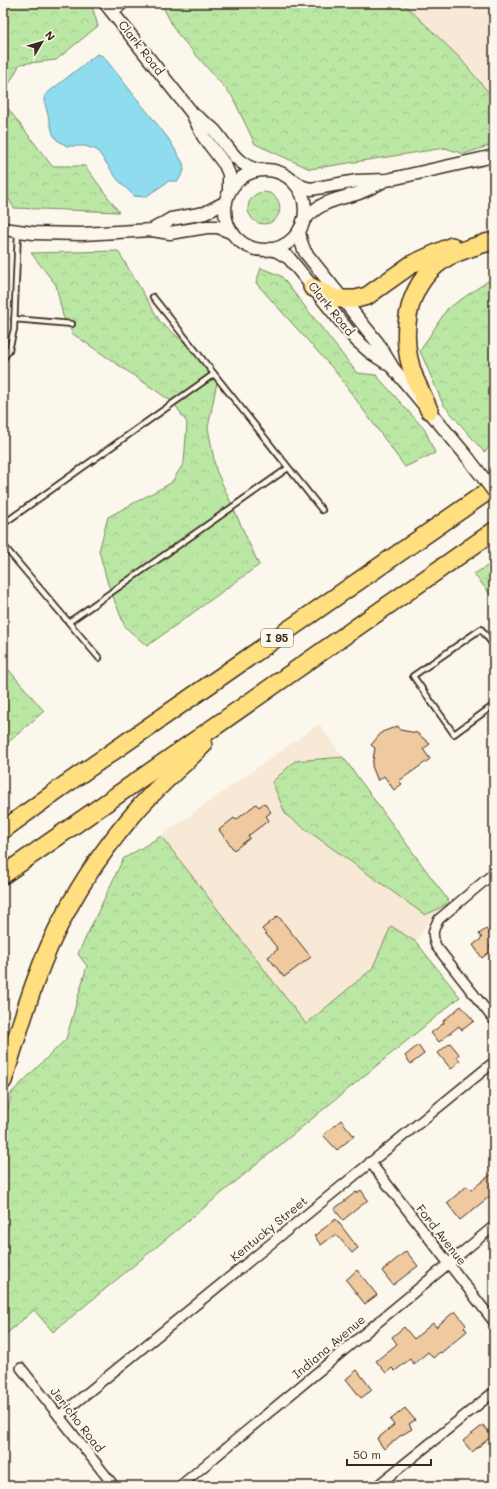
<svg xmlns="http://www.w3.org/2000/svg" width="497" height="1489" font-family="Mali,sans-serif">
	<defs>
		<pattern id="forest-crowns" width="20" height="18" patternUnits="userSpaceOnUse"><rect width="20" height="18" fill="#bbe7a4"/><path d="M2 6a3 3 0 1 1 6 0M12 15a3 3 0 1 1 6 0" fill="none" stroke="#a2c68d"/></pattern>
	</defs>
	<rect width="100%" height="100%" fill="#fbf7ec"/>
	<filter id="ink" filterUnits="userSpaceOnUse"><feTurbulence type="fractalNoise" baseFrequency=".025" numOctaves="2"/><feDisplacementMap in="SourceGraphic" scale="8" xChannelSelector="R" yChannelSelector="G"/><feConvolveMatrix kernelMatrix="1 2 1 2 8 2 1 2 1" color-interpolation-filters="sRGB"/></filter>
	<g filter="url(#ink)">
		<!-- built -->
		<g fill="#f7e9d5">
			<path d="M403 3H494V99L459 57Z"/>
			<path d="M319 724 343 757 295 761 425 915 450 903 429 921 416 942 391 926 372 969 306 1024 161 836Z"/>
		</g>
		<!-- forest -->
		<g fill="url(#forest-crowns)" stroke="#7b8861">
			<path d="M3 3H89L92 6 98 26 56 60 20 64 3 95Z"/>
			<path d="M161 3H403L459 57 494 99V144L464 154 445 148 310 169 255 144 232 96 176 32Z"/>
			<path d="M3 102 52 166H85L119 212 14 208 3 189Z"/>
			<circle cx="264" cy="208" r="16"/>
			<path d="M118 251 161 323 204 359 217 382 208 428 216 470 259 565 147 646 125 627 108 584 99 551 108 517 171 483 184 463 187 423 174 403 73 334 63 316 56 285 31 253Z"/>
			<path d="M261 268 281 276 357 373 376 375 425 430 435 453 405 467 335 371 256 283Z"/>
			<path d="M494 277V444L484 452 443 404 420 351 447 309Z"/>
			<path d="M494 562V599L474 574Z"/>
			<path d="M3 663 44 711 3 747Z"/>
			<path d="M343 757 450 903 425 915 286 815 272 782 295 761Z"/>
			<path d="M161 836 306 1024 372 969 391 926 416 942 460 997 53 1332 34 1310 3 1337V1128L12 1092 66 1039 87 966 78 954 123 859Z"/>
		</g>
		<!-- water -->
		<path fill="#8fdcee" stroke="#6d959b" d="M97 54 103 56 168 138 183 163 184 171 178 181H169L145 197 134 196 118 180 97 150 85 146H67L57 140 53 134 45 104V95Z"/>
		<!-- building -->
		<g fill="#efc99f" stroke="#3b2a1e">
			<path d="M398 726 400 730 417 733 430 744 423 749 430 759 399 781 402 784 394 790 384 776 378 781 372 766 375 748 371 745 382 732Z"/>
			<path d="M264 803 271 812 266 816 269 820 248 836 250 838 234 850 219 830 234 818 236 820 256 804 259 807Z"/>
			<path d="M278 916 311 957 284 977 268 957 278 949 262 929Z"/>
			<path d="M486 929 494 939V942L489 946 492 950 482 958 473 945 482 938 479 934Z"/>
			<path d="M461 1006 474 1021 462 1030 459 1026 439 1042 431 1033 444 1023 443 1021Z"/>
			<path d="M450 1043 459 1054 457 1057 460 1061 451 1069 438 1053Z"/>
			<path d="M418 1045 424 1054 411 1064 405 1056Z"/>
			<path d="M341 1120 354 1136 337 1150 323 1135Z"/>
			<path d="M494 1172V1193L460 1220 447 1203 467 1186 471 1190Z"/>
			<path d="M361 1190 368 1200 343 1220 334 1209 356 1192 357 1193Z"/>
			<path d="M336 1219 358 1248 352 1253 336 1234 321 1245 314 1236Z"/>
			<path d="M406 1251 418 1266 393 1285 382 1271Z"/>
			<path d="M357 1270 377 1295 365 1304 346 1280Z"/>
			<path d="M455 1311 466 1325 464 1327 467 1331 441 1353 440 1352 433 1358 428 1352 414 1364 410 1359 395 1371 392 1368 386 1373 376 1361 397 1344 392 1337 404 1327 414 1339 433 1323 436 1327Z"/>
			<path d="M357 1370 372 1390 361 1398 346 1379Z"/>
			<path d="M405 1408 415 1420 409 1424 412 1429 400 1436 384 1449 377 1439 394 1425 390 1420Z"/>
			<path d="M483 1425 492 1436 472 1452 463 1441Z"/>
		</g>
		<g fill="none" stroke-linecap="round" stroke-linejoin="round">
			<!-- service casing -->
			<g stroke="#3b2a1e" stroke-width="8">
				<g id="service">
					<path d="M153 297 322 510"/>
					<path d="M14 319 72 324"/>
					<path d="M3 359 9 350 14 329 18 231"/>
					<path d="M3 524 214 374"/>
					<path d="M3 545 99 658"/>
					<path d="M69 622 288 468"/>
					<path d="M494 646 481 629 413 676 454 734 494 705"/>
				</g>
			</g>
			<!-- minor casing -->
			<g stroke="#3b2a1e" stroke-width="12">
				<g id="minor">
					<path d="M113 13 124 3"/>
					<path d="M494 873 439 919C432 931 432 934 436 946L494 1020"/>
					<path d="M370 1162 494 1322"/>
					<path d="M21 1368 114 1486"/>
					<path d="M59 1416 494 1062"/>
					<path d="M180 1486 494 1226"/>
					<path d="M377 1486 494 1392"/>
				</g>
			</g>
			<!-- tertiary casing -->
			<g stroke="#3b2a1e" stroke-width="15">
				<g id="tertiary">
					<path d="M105 3 192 113 203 136 225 165 229 174V192"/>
					<path d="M194 115C201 120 208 124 214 130 228 146 236 166 259 170"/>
					<circle cx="265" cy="210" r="40"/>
					<path d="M294 181 303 187 311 189 357 181 387 180 494 156"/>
					<path d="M303 221C320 201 336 200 359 193 367 190 374 186 382 182"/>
					<path d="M3 229 34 233 82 234 152 230 170 233 207 227H218L233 233"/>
					<path d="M152 230 171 219 205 213 226 202"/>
					<path d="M299 231 301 242 305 252 377 342 393 368 465 454"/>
					<path d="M271 249 279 252 289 258 355 339 371 353 391 366"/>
				</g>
			</g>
			<!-- motorway casing -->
			<g stroke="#3b2a1e" stroke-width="20">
				<g id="motorway">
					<path d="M312 287 336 299H356L367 296 412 264 452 246"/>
					<path d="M429 410C425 400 420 390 415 379 399 338 404 287 443 260 456 251 474 247 489 242"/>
					<path d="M3 830 59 789 494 487"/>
					<path d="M3 875 494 531"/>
					<path d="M3 1081C21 1025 36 968 64 916 83 879 111 840 138 809 158 786 182 766 203 745"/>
				</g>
			</g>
			<!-- service -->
			<use href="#service" stroke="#fbf7ec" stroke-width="4.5"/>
			<!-- minor -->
			<use href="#minor" stroke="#fbf7ec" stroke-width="9"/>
			<!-- tertiary -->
			<use href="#tertiary" stroke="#fbf7ec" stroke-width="12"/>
			<!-- motorway -->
			<use href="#motorway" stroke="#ffdf80" stroke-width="17"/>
			<!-- tertiary-bridge casing -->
			<g stroke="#3b2a1e" stroke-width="15" stroke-linecap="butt">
				<path id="tertiary-bridge" d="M465 454 494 492"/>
			</g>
			<!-- tertiary-bridge -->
			<use href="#tertiary-bridge" stroke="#fbf7ec" stroke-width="12"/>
		</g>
	</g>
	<g text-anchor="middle" stroke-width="4" stroke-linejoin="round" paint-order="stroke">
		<!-- shield labels -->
		<rect fill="#fbf7ec" stroke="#75685c" stroke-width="1" x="261" y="629" width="32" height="18" rx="3"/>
		<g font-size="11" font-weight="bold" fill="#3b2a1e">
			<text x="277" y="642">I 95</text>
		</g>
		<!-- street labels -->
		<g font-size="12" fill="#3b2a1e" stroke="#fbf7ec">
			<text transform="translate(141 48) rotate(52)" y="4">Clark Road</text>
			<text transform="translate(331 309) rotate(51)" y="4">Clark Road</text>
			<text transform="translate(269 1229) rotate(-39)" y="4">Kentucky Street</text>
			<text transform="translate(441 1235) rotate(52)" y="4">Ford Avenue</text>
			<text transform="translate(329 1347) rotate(-40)" y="4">Indiana Avenue</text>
			<text transform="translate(77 1420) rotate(52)" y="4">Jericho Road</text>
		</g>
	</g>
	<!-- margin -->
	<rect width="497" height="1489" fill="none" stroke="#fbf7ec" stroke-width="16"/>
	<rect x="8" y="8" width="481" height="1473" fill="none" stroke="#3b2a1e" stroke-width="1.5" filter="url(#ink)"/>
	<!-- north arrow -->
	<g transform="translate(42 42) rotate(52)" stroke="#fbf7ec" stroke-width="3" paint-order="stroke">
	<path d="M0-3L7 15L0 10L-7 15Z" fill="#3b2a1e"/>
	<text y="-6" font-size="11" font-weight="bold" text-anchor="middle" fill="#3b2a1e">N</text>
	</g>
	<!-- scale -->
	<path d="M347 1459v6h84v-6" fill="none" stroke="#3b2a1e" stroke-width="2"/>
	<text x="353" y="1459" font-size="12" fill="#3b2a1e" stroke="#fbf7ec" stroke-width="3" paint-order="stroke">50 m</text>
</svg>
